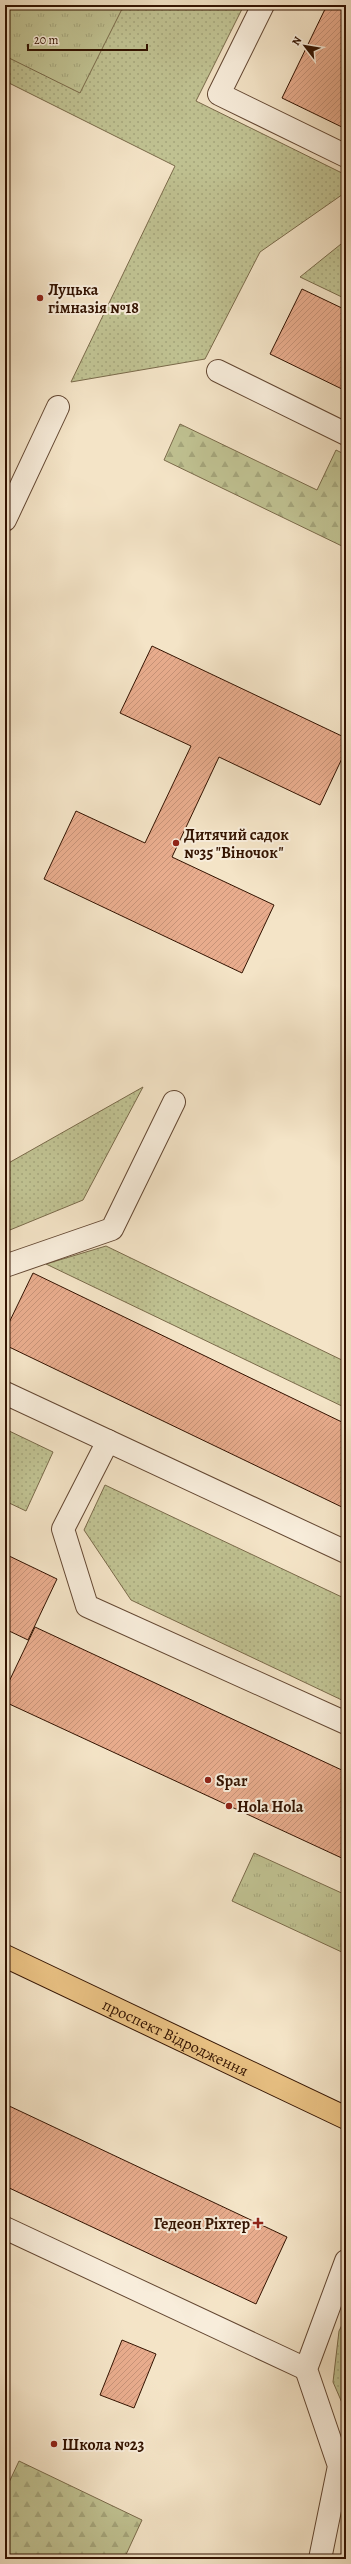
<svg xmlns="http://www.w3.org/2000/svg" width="351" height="2564" font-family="Alegreya,serif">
	<defs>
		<pattern id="grass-dots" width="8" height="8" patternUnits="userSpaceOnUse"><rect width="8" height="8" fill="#c0c292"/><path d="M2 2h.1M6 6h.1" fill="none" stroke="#a5a67c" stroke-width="1.8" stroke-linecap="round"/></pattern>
		<pattern id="forest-firs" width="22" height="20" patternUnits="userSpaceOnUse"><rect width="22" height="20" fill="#c0c292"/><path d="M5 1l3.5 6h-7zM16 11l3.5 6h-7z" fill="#a5a67c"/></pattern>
		<pattern id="park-tufts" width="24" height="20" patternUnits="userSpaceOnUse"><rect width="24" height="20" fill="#c0c292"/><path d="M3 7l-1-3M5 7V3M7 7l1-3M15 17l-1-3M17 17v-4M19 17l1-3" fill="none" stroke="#a5a67c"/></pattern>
		<pattern id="building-hatch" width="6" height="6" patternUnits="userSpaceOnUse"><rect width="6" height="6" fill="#e8ac8d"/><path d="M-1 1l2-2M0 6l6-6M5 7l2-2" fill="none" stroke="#c79378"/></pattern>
	</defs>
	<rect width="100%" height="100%" fill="#f4e4c7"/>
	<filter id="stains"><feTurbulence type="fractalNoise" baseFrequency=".005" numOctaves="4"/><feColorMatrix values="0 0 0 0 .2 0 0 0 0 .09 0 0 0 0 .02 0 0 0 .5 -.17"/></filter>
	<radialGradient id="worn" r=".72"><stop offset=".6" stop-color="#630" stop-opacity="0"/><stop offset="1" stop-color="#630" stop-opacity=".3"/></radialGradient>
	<!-- grass -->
	<g fill="url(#grass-dots)" stroke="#7a6a4a">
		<path d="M5 5H244L196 101 346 175V192L260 252 205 359 71 382 175 166 5 81Z"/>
		<path d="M346 240V299L300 277Z"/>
		<path d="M143 1087 83 1200 5 1232V1165Z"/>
		<path d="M106 1246 346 1362V1408L46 1264Z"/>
		<path d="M5 1429 53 1452 26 1511 5 1501Z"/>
		<path d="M105 1485 346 1599V1702L131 1600 84 1530Z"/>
		<path d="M346 2317V2412L333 2382 339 2331Z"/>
	</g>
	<!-- forest -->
	<g fill="url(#forest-firs)" stroke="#7a6a4a">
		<path d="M180 424 317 490 336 450 346 455V548L164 460Z"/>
		<path d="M19 2461 142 2520 124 2559H5V2491Z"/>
	</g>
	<!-- park -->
	<g fill="url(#park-tufts)" stroke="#7a6a4a">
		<path d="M5 5H124L80 93 5 56Z"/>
		<path d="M254 1853 346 1895V1954L232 1901Z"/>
	</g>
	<!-- building -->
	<g fill="url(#building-hatch)" stroke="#331301">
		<path d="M327 5H346V129L282 98Z"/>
		<path d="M302 289 346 310V391L270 354Z"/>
		<path d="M152 646 346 738V750L320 805 219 757 172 857 274 905 242 973 44 879 76 811 145 843 191 746 120 713Z"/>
		<path d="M33 1273 346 1424V1509L5 1345V1331Z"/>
		<path d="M5 1554 57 1579 28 1640 5 1629Z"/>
		<path d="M35 1627 346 1772V1860L5 1702V1690Z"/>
		<path d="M5 2104 287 2237 256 2304 5 2186Z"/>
		<path d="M122 2340 156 2354 134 2408 100 2395Z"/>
	</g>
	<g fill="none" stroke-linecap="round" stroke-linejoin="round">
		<!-- minor casing -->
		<g stroke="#634732" stroke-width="24">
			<g id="minor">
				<path d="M263 5 219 94 346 156"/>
				<path d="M218 371 346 434"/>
				<path d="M5 520 58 407"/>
				<path d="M5 1266 112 1229 174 1102"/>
				<path d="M5 1393 346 1552"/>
				<path d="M108 1441 63 1529 87 1606 346 1723"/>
				<path d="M5 2228 306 2369"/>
				<path d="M320 2559 339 2466 306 2369 346 2261"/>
			</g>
		</g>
		<!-- major casing -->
		<g stroke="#331301" stroke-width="24">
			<g id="major">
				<path id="s1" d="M5 1956 346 2118"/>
			</g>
		</g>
		<!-- minor -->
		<use href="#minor" stroke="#f8eddb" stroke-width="22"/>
		<!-- major -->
		<use href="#major" stroke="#eac284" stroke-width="22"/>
	</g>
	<!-- markers -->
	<g fill="#8f2418" stroke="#f8eddb" stroke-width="1.5">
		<circle cx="40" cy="298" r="4"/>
		<circle cx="176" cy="843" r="4"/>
		<circle cx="208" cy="1780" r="4"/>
		<circle cx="229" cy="1806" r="4"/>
		<path d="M256 2217h4v4h4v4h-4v4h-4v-4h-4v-4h4z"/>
		<circle cx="54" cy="2444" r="4"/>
	</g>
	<g text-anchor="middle" stroke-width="4" stroke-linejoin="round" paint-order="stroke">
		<!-- poi labels -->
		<g font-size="16" font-weight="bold" fill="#331301" stroke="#f8eddb" text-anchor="start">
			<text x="48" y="295">Луцька<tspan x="48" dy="18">гімназія №18</tspan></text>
			<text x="184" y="840">Дитячий садок<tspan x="184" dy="18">№35 "Віночок"</tspan></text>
			<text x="216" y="1786">Spar</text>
			<text x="237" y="1812">Hola Hola</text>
			<text x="250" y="2229" text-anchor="end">Гедеон Ріхтер</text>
			<text x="62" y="2450">Школа №23</text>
		</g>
		<!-- street labels -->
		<g font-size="16" fill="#331301" stroke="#f8eddb">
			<text dy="6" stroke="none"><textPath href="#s1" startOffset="189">проспект Відродження</textPath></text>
		</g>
	</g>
	<!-- margin -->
	<rect width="351" height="2564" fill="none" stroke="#f4e4c7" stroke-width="20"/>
	<rect x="6" y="6" width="339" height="2552" fill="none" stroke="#331301" stroke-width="2"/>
	<rect x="10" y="10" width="331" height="2544" fill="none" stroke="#331301"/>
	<!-- north arrow -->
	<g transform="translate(305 46) rotate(301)" stroke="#f8eddb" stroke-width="3" paint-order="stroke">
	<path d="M0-3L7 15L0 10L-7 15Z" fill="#331301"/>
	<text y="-6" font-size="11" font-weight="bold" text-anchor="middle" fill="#331301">N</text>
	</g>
	<!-- scale -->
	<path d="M28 44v6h119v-6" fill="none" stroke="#331301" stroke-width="2"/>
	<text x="34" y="44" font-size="12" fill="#331301" stroke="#f8eddb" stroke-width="3" paint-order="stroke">20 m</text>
	<rect width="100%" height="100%" filter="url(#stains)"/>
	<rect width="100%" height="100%" fill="url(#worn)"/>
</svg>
